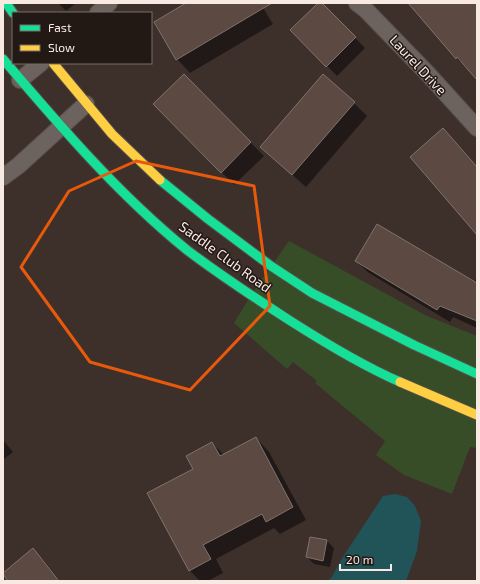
<svg xmlns="http://www.w3.org/2000/svg" width="480" height="584" font-family="'Exo 2',sans-serif">
	<rect width="100%" height="100%" fill="#3d302b"/>
	<!-- green -->
	<path fill="#374d28" d="M289 241 427 316 477 336V448L470 447 452 494 404 475 376 455 385 441 315 383 317 381 293 362 287 369 234 323 251 295Z"/>
	<!-- water -->
	<path fill="#205459" d="M395 494 407 497 415 506 421 521 417 551 406 581H328L332 577 341 560 383 496Z"/>
	<!-- shadow -->
	<g fill="#0007">
		<path d="M58 3H76L66 11Z"/>
		<path d="M188 3H260L273 24 190 73 177 59Z"/>
		<path d="M319 3H321L365 48 337 76 292 30Z"/>
		<path d="M410 3H477V78L456 58Z"/>
		<path d="M184 75 264 156 234 185 155 104Z"/>
		<path d="M354 103 367 116 306 187 261 147Z"/>
		<path d="M443 129 477 167V233Z"/>
		<path d="M356 261 474 283 477 276V328L453 317 450 322 369 273Z"/>
		<path d="M256 438 269 452 306 520 280 534 274 528 216 559 223 573 208 581H200L190 571 195 469 212 443 224 455Z"/>
		<path d="M3 440 13 452 3 460Z"/>
		<path d="M327 541 334 548 330 567 314 564 307 557Z"/>
		<path d="M33 550 43 560 60 581H10Z"/>
	</g>
	<!-- building -->
	<g fill="#5c4942" stroke="#7e736f">
		<path d="M186 3H272L176 60 154 22Z"/>
		<path d="M318 3H322L356 37 326 67 290 30Z"/>
		<path d="M408 3H477V80L457 57 456 59Z"/>
		<path d="M184 74 251 142 221 173 153 104Z"/>
		<path d="M323 74 355 102 292 175 260 147Z"/>
		<path d="M443 128 477 167V235L410 157Z"/>
		<path d="M377 224 477 283V321L440 306 437 310 355 261Z"/>
		<path d="M256 437 293 507 266 522 262 514 203 545 211 559 189 571 147 493 193 469 186 456 212 442 220 456Z"/>
		<path d="M310 537 327 540 323 561 306 557Z"/>
		<path d="M33 548 59 581H8L3 574V573Z"/>
	</g>
	<g fill="none" stroke-linecap="round" stroke-linejoin="round">
		<!-- street casing -->
		<g stroke="#594e4a" stroke-width="18">
			<g id="street">
				<path d="M357 3 365 9 429 75 477 128"/>
				<path d="M98 13 109 3"/>
				<path d="M20 80 41 63"/>
				<path d="M3 177 18 166 86 104"/>
			</g>
		</g>
		<!-- fast casing -->
		<g stroke="#594e4a" stroke-width="11">
			<g id="fast">
				<path d="M6 3 13 13"/>
				<path d="M3 59C60 126 118 194 187 250 220 275 255 298 289 320 325 343 361 365 400 382"/>
				<path d="M160 180 208 219 271 266 312 293 414 345 477 374"/>
			</g>
		</g>
		<!-- slow casing -->
		<g stroke="#594e4a" stroke-width="11">
			<g id="slow">
				<path d="M53 63 112 134 160 180"/>
				<path d="M400 382 477 415"/>
			</g>
		</g>
		<!-- street -->
		<use href="#street" stroke="#6d635e" stroke-width="16"/>
		<!-- fast -->
		<use href="#fast" stroke="#16e098" stroke-width="9"/>
		<!-- slow -->
		<use href="#slow" stroke="#ffcf43" stroke-width="9"/>
	</g>
	<!-- marked area -->
	<path fill="none" stroke="#e8590c" stroke-width="3" stroke-linejoin="round" d="M136 161 254 186 270 306 190 390 90 362 21 267 69 191Z"/>
	<g text-anchor="middle" stroke-width="3" stroke-linejoin="round" paint-order="stroke">
		<!-- street labels -->
		<g font-size="14" fill="#f9e9e3" stroke="#221814">
			<text transform="translate(418 65) rotate(47)" y="5">Laurel Drive</text>
			<text transform="translate(225 257) rotate(36)" y="5">Saddle Club Road</text>
		</g>
	</g>
	<!-- border -->
	<rect width="480" height="584" fill="none" stroke="#f9e9e3" stroke-width="8"/>
	<!-- legend -->
	<rect x="12" y="12" width="140" height="52" fill="#221814" stroke="#786c67"/>
	<rect x="20" y="25" width="20" height="6" fill="#16e098" stroke="#786c67"/>
	<text x="48" y="32" font-size="12" fill="#f9e9e3">Fast</text>
	<rect x="20" y="45" width="20" height="6" fill="#ffcf43" stroke="#786c67"/>
	<text x="48" y="52" font-size="12" fill="#f9e9e3">Slow</text>
	<!-- scale -->
	<path d="M340 564v6h51v-6" fill="none" stroke="#f9e9e3" stroke-width="2"/>
	<text x="346" y="564" font-size="12" fill="#f9e9e3" stroke="#221814" stroke-width="3" paint-order="stroke">20 m</text>
</svg>
